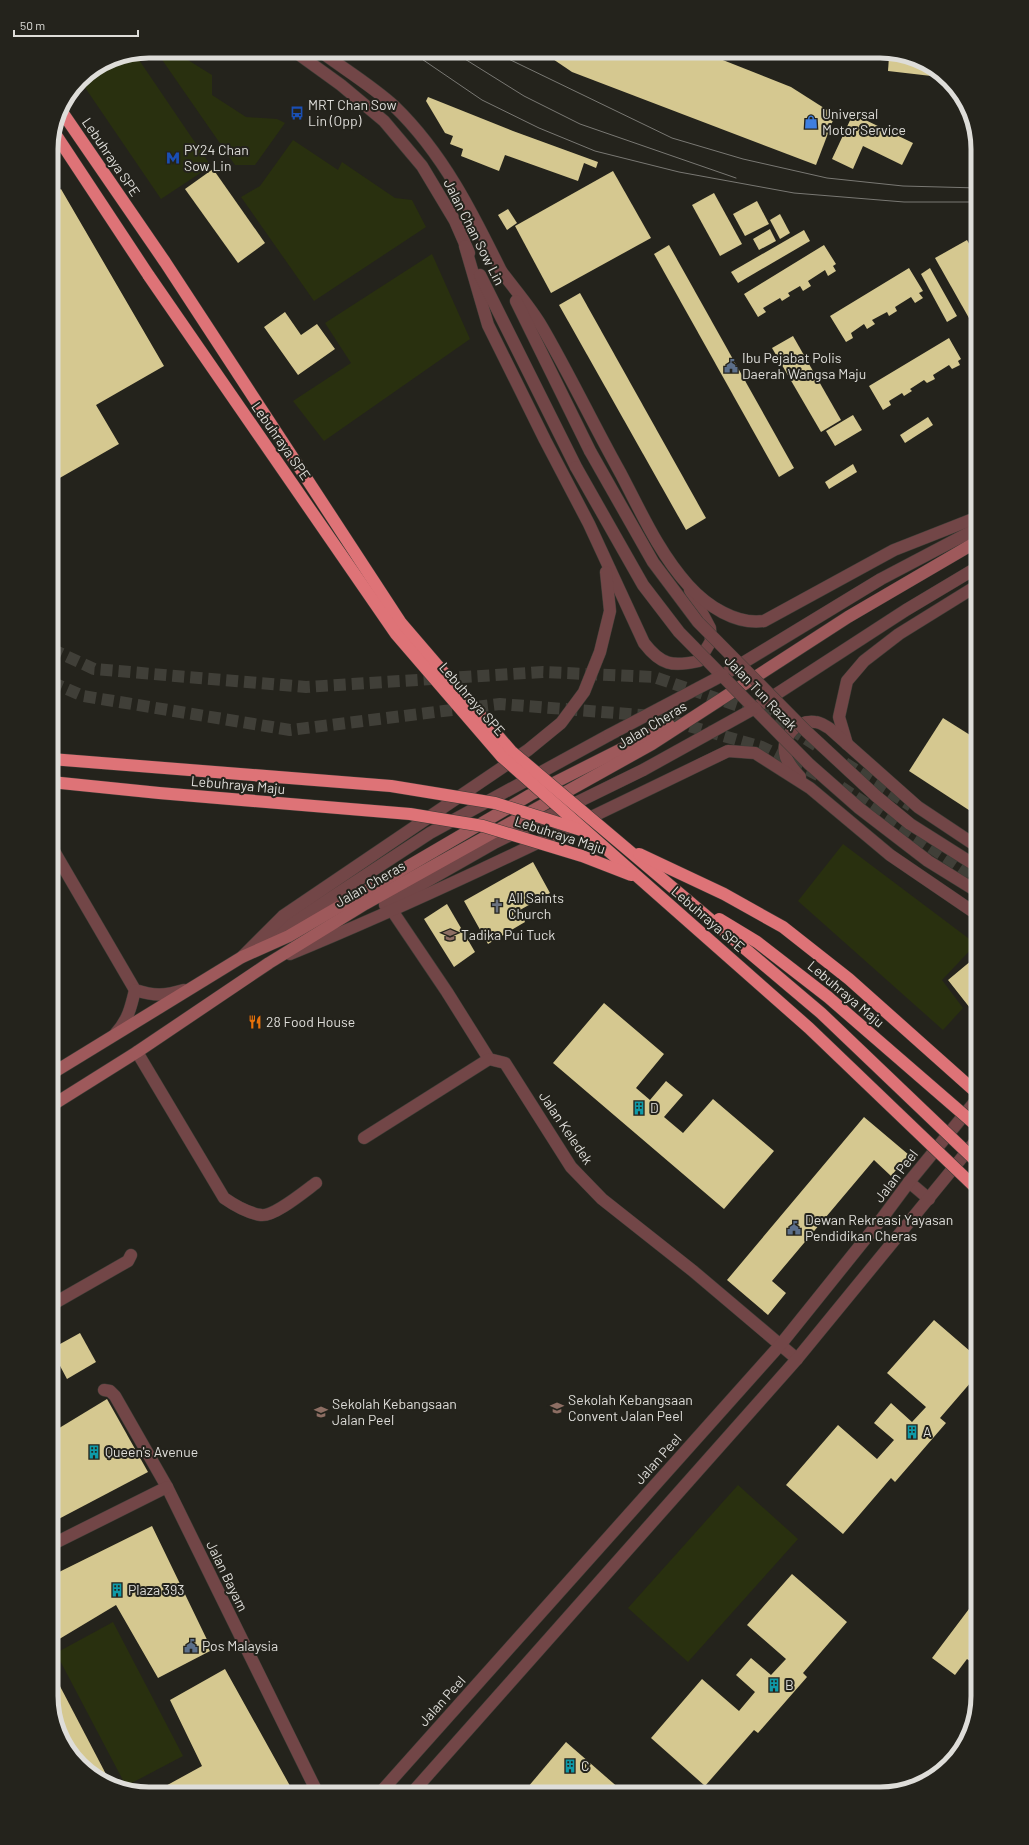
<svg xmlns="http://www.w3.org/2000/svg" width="1029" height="1845" font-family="Barlow,sans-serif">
	<rect width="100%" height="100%" fill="#24231c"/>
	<!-- green -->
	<g fill="#29300f">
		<path d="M156 51H181L183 57 212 75V95L246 117 277 119 285 123 255 165H235Z"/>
		<path d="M135 54 211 166 161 199 84 86 107 66 105 63 112 58Z"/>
		<path d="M293 140 338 170 342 162 395 198 412 200 426 227 314 301 241 197 260 186Z"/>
		<path d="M432 254 470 339 324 441 293 401 351 363 325 323Z"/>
		<path d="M843 844 976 944 942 980 963 1008 943 1030 798 901Z"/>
		<path d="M738 1485 798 1539 688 1662 628 1608Z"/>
		<path d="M113 1622 183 1756 126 1786 56 1653Z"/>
	</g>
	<!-- building -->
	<g fill="#d5c890">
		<path d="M541 51H700L791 87 835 115 816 165 572 72Z"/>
		<path d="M889 57 913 60 935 68 940 75V77L888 71Z"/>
		<path d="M428 97 513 131 598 162 596 168 584 163 578 181 505 155 499 171 461 156 463 149 450 144 453 136 445 133 426 101Z"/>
		<path d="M853 114 913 143 902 165 863 146 853 169 832 159Z"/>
		<path d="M213 169 265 243 238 263 185 189Z"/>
		<path d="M613 171 651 238 551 293 515 226Z"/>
		<path d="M61 189 164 366 96 405 119 444 51 483V195Z"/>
		<path d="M714 193 742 244 720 256 692 205Z"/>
		<path d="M757 201 769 224 745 236 733 214Z"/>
		<path d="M508 209 517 223 507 230 498 215Z"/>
		<path d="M780 214 790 233 780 239 770 220Z"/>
		<path d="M770 229 776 241 759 250 753 239Z"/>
		<path d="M804 230 810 241 738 283 731 272Z"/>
		<path d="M967 240 978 259V334L935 258Z"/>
		<path d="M669 245 794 468 779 477 654 254Z"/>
		<path d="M824 245 836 264 833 266 836 271 828 276 825 270 808 281 811 286 803 291 800 286 788 293 790 296 782 301 780 298 763 308 766 312 758 317 744 294Z"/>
		<path d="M909 268 923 291 919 293 923 298 915 303 911 297 895 307 897 311 889 316 887 312 872 320 875 324 867 329 864 324 851 333 853 338 846 342 830 316Z"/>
		<path d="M930 268 957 316 947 322 921 274Z"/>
		<path d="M580 293 706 518 686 530 559 305Z"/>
		<path d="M285 312 301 335 317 324 335 349 298 375 264 327Z"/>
		<path d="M793 336 841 420 821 432 772 348Z"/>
		<path d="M949 338 961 359 958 361 960 365 952 369 949 365 933 375 935 379 927 383 924 380 910 389 912 391 904 396 902 393 889 401 891 405 883 410 869 386Z"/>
		<path d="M853 415 862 430 835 446 826 431Z"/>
		<path d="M928 417 933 425 905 443 900 435Z"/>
		<path d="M853 464 857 472 829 489 825 482Z"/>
		<path d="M943 718 978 740V816L909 771Z"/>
		<path d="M533 862 550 893 520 910 525 922 488 944 464 901Z"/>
		<path d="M447 904 475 952 454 967 424 919Z"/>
		<path d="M978 955V1004L976 1002 970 1008 948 980Z"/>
		<path d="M604 1003 664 1054 636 1088 650 1100 666 1081 683 1095 664 1117 683 1133 713 1099 774 1151 724 1209 553 1063Z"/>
		<path d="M864 1117 909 1155 891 1176 874 1160 772 1281 786 1293 768 1315 727 1280Z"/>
		<path d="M934 1320 978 1358V1374L940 1418 946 1423 895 1482 891 1478 843 1534 786 1485 838 1425 877 1459 894 1440 874 1423 891 1403 912 1422 926 1407 887 1373Z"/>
		<path d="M80 1333 96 1362 67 1379 51 1349Z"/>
		<path d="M107 1399 148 1472 51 1523V1433Z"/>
		<path d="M152 1526 212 1650 158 1678 116 1605 51 1644V1576Z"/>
		<path d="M792 1574 847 1622 803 1673 807 1677 758 1733 754 1730 705 1786 651 1738 702 1679 739 1711 755 1692 736 1675 751 1658 771 1675 786 1659 747 1625Z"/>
		<path d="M978 1597V1667L967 1659 955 1675 932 1658Z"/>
		<path d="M51 1669 108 1778 110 1783 94 1777 59 1734 51 1696Z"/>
		<path d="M225 1669 294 1793 151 1794 202 1766 170 1700Z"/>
		<path d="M566 1742 621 1790 618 1794H522Z"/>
	</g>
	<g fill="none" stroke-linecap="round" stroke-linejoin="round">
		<!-- motorway-tunnel -->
		<g stroke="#403f38" stroke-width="12" stroke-dasharray="12 6" stroke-linecap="butt">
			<path d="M51 649 94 669 306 687 543 672 654 677 774 718 817 746"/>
			<path d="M51 682 83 696 290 730 500 704 654 716 762 747 820 776"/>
			<path d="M845 763 911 806"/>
			<path d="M841 787 978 879"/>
		</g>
		<!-- minor casing -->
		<g stroke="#3e3d36" stroke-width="13">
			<g id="minor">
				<path d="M51 846 135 990C154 996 164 996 184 990"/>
				<path d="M391 909 447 992 489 1059 505 1063 571 1167 602 1199 693 1271 797 1359"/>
				<path d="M116 1033C128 1020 131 1007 135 990"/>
				<path d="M137 1052 224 1198C234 1205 248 1213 261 1215 274 1217 305 1191 316 1183"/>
				<path d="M364 1138 489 1059"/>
				<path d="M51 1305 128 1261 131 1255"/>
				<path d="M104 1390 110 1391 115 1396 167 1487 318 1794"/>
				<path d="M51 1545 167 1487"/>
			</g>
		</g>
		<!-- tertiary casing -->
		<g stroke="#3e3d36" stroke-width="13">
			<g id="tertiary">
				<path d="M294 51 341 85 384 121 422 166 455 221 469 253"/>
				<path d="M320 51C344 69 372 86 394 106 444 154 474 216 504 277"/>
				<path d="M465 246 488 325 545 440 589 524 644 643C661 665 672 667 699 661L711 641 710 628 690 590"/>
				<path d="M501 271C515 290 531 308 542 327 570 375 594 426 621 474 641 512 659 553 688 585 707 606 736 625 764 621L894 550 978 517"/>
				<path d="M480 275 576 467"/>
				<path d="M516 301 590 451"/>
				<path d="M723 675 881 579 978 528"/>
				<path d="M755 708 906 610 978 567"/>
				<path d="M847 744 839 717 847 681 864 661 899 634 978 585"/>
				<path d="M800 777C794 770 786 762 785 753 782 735 798 720 815 722 820 722 825 726 829 728L918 807 978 847"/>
				<path d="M385 905 494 843 643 770"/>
				<path d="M265 941 430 833 609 735"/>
				<path d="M290 954C438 893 583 821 728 751L755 753 810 788 890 855 978 915"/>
				<path d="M242 957 283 916 528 750 561 723 584 692 600 652 610 611 606 572"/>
				<path d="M909 1182 929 1199"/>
				<path d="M379 1794 781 1344 883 1217 909 1182 978 1098"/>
				<path d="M411 1794 797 1359 978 1138"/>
			</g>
		</g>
		<!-- secondary casing -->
		<g stroke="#3e3d36" stroke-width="13">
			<g id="secondary">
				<path d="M51 1074 242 957 289 936 530 795 669 725"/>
				<path d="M51 1106 137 1052 269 963 365 904 652 744 848 617 978 541"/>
			</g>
		</g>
		<!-- motorway casing -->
		<g stroke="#3e3d36" stroke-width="13">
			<path id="motorway" d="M54 132 149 276"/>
		</g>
		<!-- minor -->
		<use href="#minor" stroke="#724647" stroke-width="12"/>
		<!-- tertiary -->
		<use href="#tertiary" stroke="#724647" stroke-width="12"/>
		<!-- secondary -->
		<use href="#secondary" stroke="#9e595b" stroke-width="12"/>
		<!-- motorway -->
		<use href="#motorway" stroke="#de7377" stroke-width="12"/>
		<!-- tram -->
		<g stroke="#797873" stroke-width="1">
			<path d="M410 51 482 100 539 128 595 151 679 172 794 193 904 202H978"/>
			<path d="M452 51 524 96 580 124 736 178"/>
			<path d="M492 51 672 138 743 159 827 178 903 186 978 188"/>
		</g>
		<!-- tertiary-bridge casing -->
		<g stroke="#3e3d36" stroke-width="13" stroke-linecap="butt">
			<g id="tertiary-bridge">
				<path d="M590 451 653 562 698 622 806 731 876 796 910 824 978 867"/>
				<path d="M576 467 643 585 679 632 809 764 859 808 928 861 978 892"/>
				<path d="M609 735 723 675"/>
				<path d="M643 770 755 708"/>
			</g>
		</g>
		<!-- motorway-bridge casing -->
		<g stroke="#3e3d36" stroke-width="13" stroke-linecap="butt">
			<g id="motorway-bridge">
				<path d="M60 109 165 262 401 623 511 751 821 1013 978 1163"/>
				<path d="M149 276 396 634 502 757 809 1028 978 1190"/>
				<path d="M51 759 391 786 495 803 581 830"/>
				<path d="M51 782 159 793 410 814 483 826 582 856 631 875"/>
				<path d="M639 854 724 894 783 927 849 979 978 1094"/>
				<path d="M719 919 757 942 828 997 978 1127"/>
			</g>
		</g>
		<!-- tertiary-bridge -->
		<use href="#tertiary-bridge" stroke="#724647" stroke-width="12"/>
		<!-- motorway-bridge -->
		<use href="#motorway-bridge" stroke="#de7377" stroke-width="12"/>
	</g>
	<!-- icons -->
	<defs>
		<g id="bus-bare" transform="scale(1.08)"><path d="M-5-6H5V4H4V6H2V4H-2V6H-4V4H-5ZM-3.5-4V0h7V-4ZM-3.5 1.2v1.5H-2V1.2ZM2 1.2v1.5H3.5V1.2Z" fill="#1a4fb4" stroke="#24231c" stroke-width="2.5" paint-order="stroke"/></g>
		<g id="shop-bare" transform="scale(1.08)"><path d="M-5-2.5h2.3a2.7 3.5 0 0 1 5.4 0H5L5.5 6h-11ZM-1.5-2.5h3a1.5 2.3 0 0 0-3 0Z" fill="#3f7fe0" stroke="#24231c" stroke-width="2.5" paint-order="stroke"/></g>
		<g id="metro-bare" transform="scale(1.08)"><path d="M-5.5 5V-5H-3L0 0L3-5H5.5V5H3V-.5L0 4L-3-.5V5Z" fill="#1a4fb4" stroke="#24231c" stroke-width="2.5" paint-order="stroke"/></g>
		<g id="civic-bare" transform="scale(1.08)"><path d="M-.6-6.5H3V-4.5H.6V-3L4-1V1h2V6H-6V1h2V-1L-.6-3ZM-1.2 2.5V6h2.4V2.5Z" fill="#5c6f8a" stroke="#24231c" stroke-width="2.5" paint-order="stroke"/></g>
		<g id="church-bare" transform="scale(1.08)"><path d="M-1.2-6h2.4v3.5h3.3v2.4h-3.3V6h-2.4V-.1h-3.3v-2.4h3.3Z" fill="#6b7280" stroke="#24231c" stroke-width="2.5" paint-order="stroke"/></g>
		<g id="school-bare" transform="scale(1.08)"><path d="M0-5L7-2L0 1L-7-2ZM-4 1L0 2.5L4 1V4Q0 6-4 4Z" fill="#8d6e63" stroke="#24231c" stroke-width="2.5" paint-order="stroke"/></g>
		<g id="restaurant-bare" transform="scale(1.08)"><path d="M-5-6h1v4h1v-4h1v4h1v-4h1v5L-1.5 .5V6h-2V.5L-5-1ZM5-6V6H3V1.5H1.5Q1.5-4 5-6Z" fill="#e8710a" stroke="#24231c" stroke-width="2.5" paint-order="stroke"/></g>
		<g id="building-bare" transform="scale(1.08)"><path d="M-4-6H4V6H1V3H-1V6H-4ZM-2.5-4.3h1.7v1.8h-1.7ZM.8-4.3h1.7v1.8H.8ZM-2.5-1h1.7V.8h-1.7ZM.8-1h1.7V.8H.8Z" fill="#0f9aa8" stroke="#24231c" stroke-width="2.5" paint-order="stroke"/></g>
	</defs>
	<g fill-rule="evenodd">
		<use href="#bus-bare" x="297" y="113"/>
		<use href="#shop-bare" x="811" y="122"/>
		<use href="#metro-bare" x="173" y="158"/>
		<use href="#civic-bare" x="731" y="366"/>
		<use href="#church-bare" x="497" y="906"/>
		<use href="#school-bare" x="450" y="935"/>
		<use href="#restaurant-bare" x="255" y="1022"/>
		<use href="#building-bare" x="639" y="1108"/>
		<use href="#civic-bare" x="794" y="1228"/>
		<use href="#school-bare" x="557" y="1408"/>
		<use href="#school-bare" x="321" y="1412"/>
		<use href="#building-bare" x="912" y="1432"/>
		<use href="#building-bare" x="94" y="1452"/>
		<use href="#building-bare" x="117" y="1590"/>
		<use href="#civic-bare" x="191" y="1646"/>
		<use href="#building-bare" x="774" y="1685"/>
		<use href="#building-bare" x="570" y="1766"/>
	</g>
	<g text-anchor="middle" stroke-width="4" stroke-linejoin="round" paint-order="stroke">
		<!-- poi labels -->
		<g font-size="14" fill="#deddd9" stroke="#24231c" text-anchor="start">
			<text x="308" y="110">MRT Chan Sow<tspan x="308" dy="16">Lin (Opp)</tspan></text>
			<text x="822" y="119">Universal<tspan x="822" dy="16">Motor Service</tspan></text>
			<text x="184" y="155">PY24 Chan<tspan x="184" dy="16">Sow Lin</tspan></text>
			<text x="742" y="363">Ibu Pejabat Polis<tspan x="742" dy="16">Daerah Wangsa Maju</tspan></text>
			<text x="508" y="903">All Saints<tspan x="508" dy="16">Church</tspan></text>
			<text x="461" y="940">Tadika Pui Tuck</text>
			<text x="266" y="1027">28 Food House</text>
			<text x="650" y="1113">D</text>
			<text x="805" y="1225">Dewan Rekreasi Yayasan<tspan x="805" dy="16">Pendidikan Cheras</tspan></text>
			<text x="568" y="1405">Sekolah Kebangsaan<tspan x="568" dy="16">Convent Jalan Peel</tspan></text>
			<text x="332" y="1409">Sekolah Kebangsaan<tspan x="332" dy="16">Jalan Peel</tspan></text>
			<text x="923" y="1437">A</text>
			<text x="105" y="1457">Queen's Avenue</text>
			<text x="128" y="1595">Plaza 393</text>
			<text x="202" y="1651">Pos Malaysia</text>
			<text x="785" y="1690">B</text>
			<text x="581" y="1771">C</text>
		</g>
		<!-- street labels -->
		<g font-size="14" fill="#deddd9" stroke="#24231c">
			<text transform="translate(111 157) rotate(56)" y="5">Lebuhraya SPE</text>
			<text transform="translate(474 232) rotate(63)" y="5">Jalan Chan Sow Lin</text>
			<text transform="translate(281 441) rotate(55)" y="5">Lebuhraya SPE</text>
			<text transform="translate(761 693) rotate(46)" y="5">Jalan Tun Razak</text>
			<text transform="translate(472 699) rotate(49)" y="5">Lebuhraya SPE</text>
			<text transform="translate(652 725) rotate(-31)" y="5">Jalan Cheras</text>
			<text transform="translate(238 785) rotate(5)" y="5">Lebuhraya Maju</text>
			<text transform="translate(560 835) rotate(18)" y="5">Lebuhraya Maju</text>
			<text transform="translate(370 884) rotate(-30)" y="5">Jalan Cheras</text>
			<text transform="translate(708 919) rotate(41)" y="5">Lebuhraya SPE</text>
			<text transform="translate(846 994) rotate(40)" y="5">Lebuhraya Maju</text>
			<text transform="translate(566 1128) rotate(56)" y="5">Jalan Keledek</text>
			<text transform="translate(896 1176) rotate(-53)" y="5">Jalan Peel</text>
			<text transform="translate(658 1459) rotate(-48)" y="5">Jalan Peel</text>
			<text transform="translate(227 1576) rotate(64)" y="5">Jalan Bayam</text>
			<text transform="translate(442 1701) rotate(-48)" y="5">Jalan Peel</text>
		</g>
	</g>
	<!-- crop -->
	<path d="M0 0H1029V1845H0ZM149 58H880A91 91 0 0 1 971 149V1696A91 91 0 0 1 880 1787H149A91 91 0 0 1 58 1696V149A91 91 0 0 1 149 58Z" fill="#24231c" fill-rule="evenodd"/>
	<path fill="none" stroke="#deddd9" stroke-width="5" d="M149 58H880A91 91 0 0 1 971 149V1696A91 91 0 0 1 880 1787H149A91 91 0 0 1 58 1696V149A91 91 0 0 1 149 58Z"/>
	<!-- scale -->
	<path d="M14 30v6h124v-6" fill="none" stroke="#deddd9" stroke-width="2"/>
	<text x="20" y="30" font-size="12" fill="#deddd9" stroke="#24231c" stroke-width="3" paint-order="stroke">50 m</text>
</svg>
